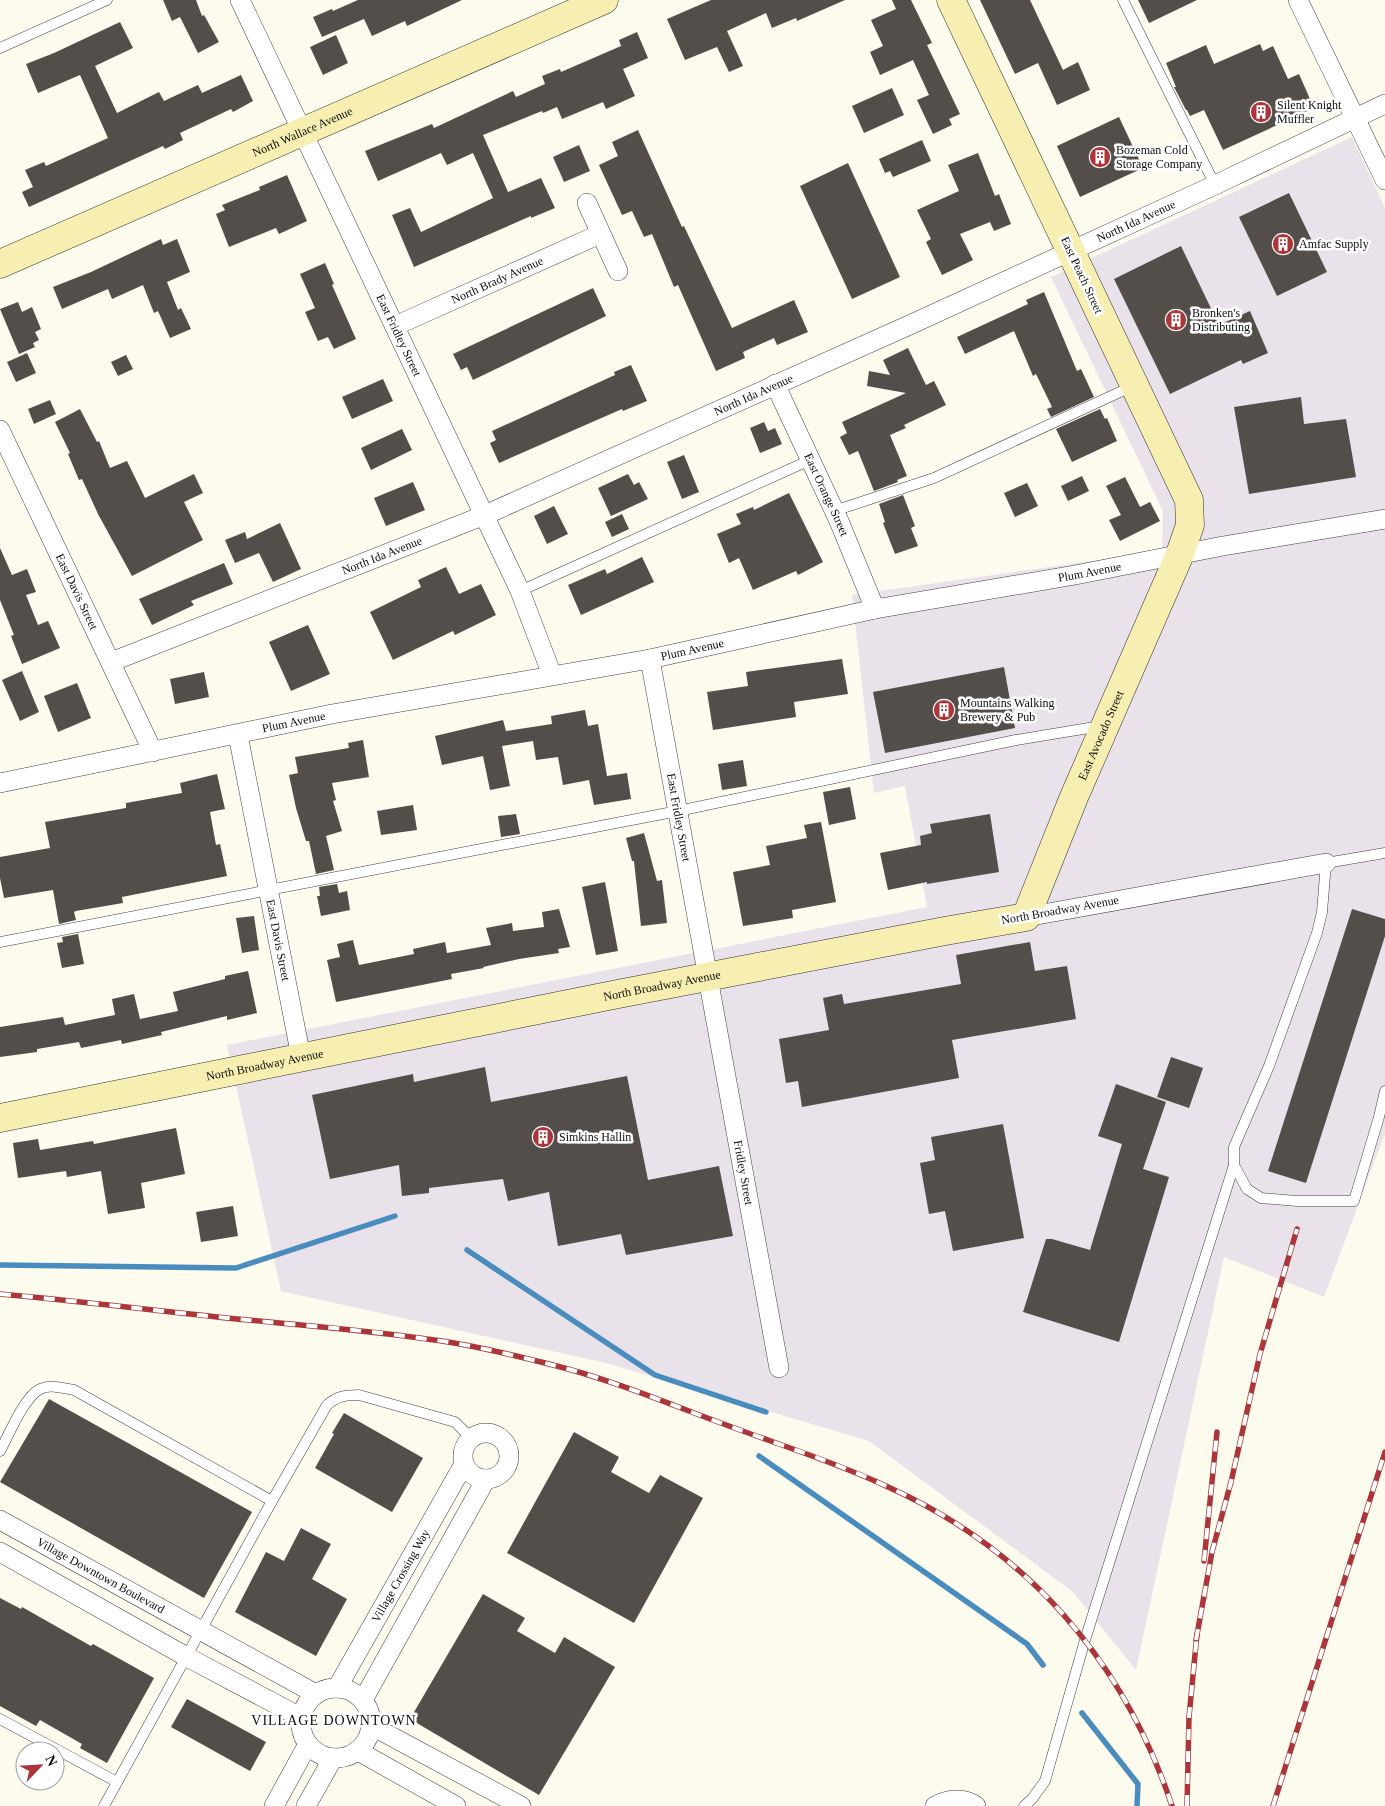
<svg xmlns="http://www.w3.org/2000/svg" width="1385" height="1806" font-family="'Times New Roman',serif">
	<rect width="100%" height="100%" fill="#fdfaee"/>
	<!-- industrial -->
	<path fill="#eae2ea" d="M1352 137 1385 208V1133L1324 1297 1224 1257 1136 1670 1073 1592 869 1441 606 1363 281 1291 227 1045 927 907 905 786 874 793 852 595 1162 551 1163 511 1051 277Z"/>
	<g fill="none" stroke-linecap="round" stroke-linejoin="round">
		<!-- stream -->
		<g stroke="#488dbd" stroke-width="5.5">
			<path d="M467 1250 655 1375 766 1412"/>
			<path d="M0 1265 236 1268 395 1216"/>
			<path d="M759 1456 1027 1644 1043 1665"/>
			<path d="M1082 1713 1138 1784 1137 1806"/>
		</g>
	</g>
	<!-- building -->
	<g fill="#544e4a">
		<path d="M163 0H196L202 16 204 15 219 42 198 53 180 17 172 21Z"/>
		<path d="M358 0H462L407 26 405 21 372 36 364 19 322 37 313 17 332 9 333 11Z"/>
		<path d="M711 0H845L797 21 796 18 772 28 766 13 727 31 743 66 729 72 717 47 685 60 667 19Z"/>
		<path d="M892 0H911L932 43 927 45 960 114 949 119 952 125 933 134 917 100 929 95 913 60 880 75 870 52 883 46 871 20 896 9Z"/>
		<path d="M980 0H1030L1063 70 1078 62 1090 90 1057 105 1038 63 1015 74Z"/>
		<path d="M1138 0H1197L1149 23Z"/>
		<path d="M120 22 133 48 95 66 117 113 159 92 164 101 198 85 202 93 241 75 253 101 233 112 231 109 180 133 183 140 165 149 163 146 29 207 22 192 33 187 25 170 44 162 46 166 108 138 80 75 38 93 26 64 54 53Z"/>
		<path d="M637 32 648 58 623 69 635 96 606 109 603 102 562 119 557 107 543 113 542 111 483 135 508 192 541 178 555 208 531 218V216L414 267 392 215 410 208 421 232 493 198 473 153 447 165 441 153 378 181 365 151 432 124 434 128 513 91 516 97 545 84 542 76 560 69 561 72 621 46 619 40Z"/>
		<path d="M336 35 348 63 323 75 310 47Z"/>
		<path d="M1260 44 1263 51 1273 46 1288 79 1299 74 1314 108 1223 150 1204 110 1190 116 1187 110H1186L1174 87H1176L1166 63 1206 45 1214 64Z"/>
		<path d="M892 88 904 115 864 133 852 106Z"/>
		<path d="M1119 117 1143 168 1080 197 1057 146Z"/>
		<path d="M638 130 682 227 684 226 732 328 794 300 808 332 777 345 774 338 743 352 745 358 716 371 678 285 674 287 652 234 644 237 632 211 622 215 599 165 618 156 612 142Z"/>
		<path d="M922 140 931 161 893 177 890 171 885 173 879 159Z"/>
		<path d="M579 145 590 171 564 182 553 157Z"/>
		<path d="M978 153 995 196 999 194 1011 224 994 231 990 222 960 234 973 260 942 275 926 242 931 239 917 210 959 191 948 165Z"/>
		<path d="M848 163 900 277 852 299 800 186Z"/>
		<path d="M287 175 307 221 279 234 276 228 229 247 216 214 225 210 222 205 260 190 259 187Z"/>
		<path d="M1289 193 1327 272 1277 296 1239 217Z"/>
		<path d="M161 239 163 245 177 239 190 272 167 282 178 310 181 308 191 329 170 338 158 311 154 313 143 285 112 299 108 289 62 309 53 287 91 272Z"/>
		<path d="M1181 246 1219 325 1250 311 1268 353 1243 364 1241 360 1170 394 1114 279Z"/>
		<path d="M325 263 334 284 332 285 356 339 334 349 328 337 318 341 305 312 315 308 300 274Z"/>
		<path d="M593 288 606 316 473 380 467 367 461 370 453 354Z"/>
		<path d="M1044 292 1077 371 1081 369 1094 397 1051 417 1047 409 1052 407 1036 374 1033 376 1014 331 965 354 957 337 1028 304 1026 300Z"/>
		<path d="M18 302 22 312 32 307 41 329 35 332 39 340 33 343 35 347 19 354 0 309Z"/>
		<path d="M908 348 926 385 934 381 946 405 904 425 906 428 890 435 907 476 897 480 898 482 874 491 858 451 849 455 840 437 847 433 842 422 906 393 867 386 869 371 890 375 883 360Z"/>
		<path d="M27 353 36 373 16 382 7 362Z"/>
		<path d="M126 355 133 369 118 376 111 362Z"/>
		<path d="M631 365 647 401 623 411 622 409 499 463 490 443 496 440 492 431 615 375 614 372Z"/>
		<path d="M383 379 393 401 352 419 342 397Z"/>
		<path d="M1301 397 1304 424 1346 419 1356 477 1249 494 1234 407Z"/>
		<path d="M50 400 56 414 34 424 28 409Z"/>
		<path d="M80 409 97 442 99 441 110 468 127 461 145 498 194 474 203 493 184 502 203 540 132 576 98 514 82 479 79 480 68 454 70 453 55 422Z"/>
		<path d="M1100 409 1105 419 1107 418 1117 441 1072 462 1056 429Z"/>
		<path d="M764 422 768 431 775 428 782 444 760 453 750 428Z"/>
		<path d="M402 429 412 450 371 470 361 448Z"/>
		<path d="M684 455 699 492 682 499 667 462Z"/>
		<path d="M628 474 634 485 639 482 648 499 611 516 598 488Z"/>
		<path d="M1082 476 1089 491 1068 501 1061 486Z"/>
		<path d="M1125 477 1140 507 1150 502 1160 521 1120 541 1109 520 1121 515 1106 486Z"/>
		<path d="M413 482 425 510 386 526 374 498Z"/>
		<path d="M1027 483 1038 506 1015 517 1004 493Z"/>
		<path d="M789 493 823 562 798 575 796 571 753 590 739 558 729 563 717 534 741 524 736 514 753 507 754 510Z"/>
		<path d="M903 495 915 526 911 528 918 546 895 554 883 523 885 522 879 504Z"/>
		<path d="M554 506 568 534 547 544 534 516Z"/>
		<path d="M622 514 629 529 612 537 605 522Z"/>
		<path d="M280 523 301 569 273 582 259 553 235 563 225 540 245 532 247 539Z"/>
		<path d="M0 548 12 575 27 569 36 592 26 595 38 625 48 621 60 648 22 664 11 636 14 635 0 600Z"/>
		<path d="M642 557 654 582 581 615 568 585 605 569 607 574Z"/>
		<path d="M224 563 233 584 191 601 194 605 152 625 139 599Z"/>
		<path d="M446 567 459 594 481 584 496 615 455 635 453 631 393 660 370 612 421 587 418 580Z"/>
		<path d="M308 625 330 674 291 691 269 642Z"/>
		<path d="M842 659 848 694 794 702 796 717 713 730 707 692 748 686 746 672Z"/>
		<path d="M1004 667 1015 728 885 753 873 692Z"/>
		<path d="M22 671 39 712 20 721 2 680Z"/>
		<path d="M204 672 209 697 175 704 170 679Z"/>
		<path d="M77 683 91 718 58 732 44 696Z"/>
		<path d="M585 710 588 726 598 724 607 776 627 773 631 799 594 805 589 780 563 785 558 757 536 760 533 741 502 746 510 786 490 790 483 756 442 765 435 736 503 720 506 731 552 724 551 716Z"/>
		<path d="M363 740 369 777 332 783 336 800 333 801 342 831 326 836 334 870 316 874 309 841H306L296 808 289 775 298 773 295 757 349 748 348 743Z"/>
		<path d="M743 760 747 786 722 790 718 764Z"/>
		<path d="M217 774 225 809 210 812 216 845 220 844 227 876 122 897 123 903 76 911 74 912 76 920 59 924 53 890 4 898 0 878V857L50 848 45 822 126 808V803L182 793 180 783Z"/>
		<path d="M850 787 856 819 829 825 823 792Z"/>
		<path d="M413 805 417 830 381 835 377 811Z"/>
		<path d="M516 814 520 834 501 837 498 816Z"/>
		<path d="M990 814 999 872 927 884V882L888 890 880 853 921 845 920 836 932 833 930 824Z"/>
		<path d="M821 822 836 902 792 910 793 918 743 926 733 872 770 865 766 846 807 838 804 825Z"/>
		<path d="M644 833 657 881 662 880 667 923 641 926 634 861H632L626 838Z"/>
		<path d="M605 882 618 951 596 955 582 887Z"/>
		<path d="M337 884 339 893 347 891 350 910 321 916 317 896H320L319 887Z"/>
		<path d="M559 909 570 947 558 949 559 953 519 959 483 967 484 968 451 974 452 979 336 1002 327 960 340 957 337 944 353 940 359 965 414 954 413 949 445 942 447 953 491 945 486 928 512 923 513 931 544 927 542 912Z"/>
		<path d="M1352 909 1385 919V936L1306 1183 1268 1171Z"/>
		<path d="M254 916 259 950 242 953 236 918Z"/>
		<path d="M78 934 84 964 62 968 57 943 63 942 62 937Z"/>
		<path d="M1030 942 1035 971 1067 966 1076 1019 952 1040 959 1078 802 1107 798 1081 786 1083 779 1039 829 1030 823 998 842 994 844 1004 961 984 956 955Z"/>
		<path d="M248 971 257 1013 227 1020V1016L161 1032 162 1035 122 1044 121 1040 81 1048 79 1042 37 1049V1052L0 1057V1027L63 1017 65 1025 115 1015 112 999 134 994 140 1019 178 1011 173 992 225 979V976Z"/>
		<path d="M1171 1057 1203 1068 1189 1108 1157 1097Z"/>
		<path d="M485 1067 491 1102 627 1076 648 1180 719 1166 733 1236 626 1255 621 1234 558 1246 549 1192 508 1201 503 1179 429 1188V1193L402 1196 399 1165 330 1179 312 1095 413 1074 414 1082Z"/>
		<path d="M1116 1084 1166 1102 1143 1169 1169 1177 1119 1342 1023 1312 1046 1239H1052L1090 1250 1122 1144 1098 1136Z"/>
		<path d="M1003 1124 1024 1238 953 1251 945 1211 929 1214 920 1163 935 1160 931 1137Z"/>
		<path d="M176 1128 185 1174 141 1183 145 1208 108 1214 101 1171 67 1177 66 1171 18 1178 13 1143 38 1139 40 1150 93 1141 94 1144Z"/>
		<path d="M233 1206 238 1236 201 1242 196 1212Z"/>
		<path d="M49 1399 252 1512 204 1598 0 1482Z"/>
		<path d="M344 1413 423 1458 392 1512 315 1468 334 1434 332 1433Z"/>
		<path d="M574 1432 619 1457 611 1472 649 1493 660 1475 703 1498 634 1623 507 1553Z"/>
		<path d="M301 1528 331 1544 312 1579 347 1599 316 1656 235 1612 266 1552 284 1561Z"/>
		<path d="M483 1594 525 1618 517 1631 555 1653 564 1637 615 1667 539 1795 410 1719Z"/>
		<path d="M0 1598 21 1609 22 1607 91 1646 93 1644 154 1678 107 1763 80 1748 82 1744 40 1720 36 1726 0 1706Z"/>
		<path d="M187 1699 266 1742 250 1771 171 1727Z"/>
	</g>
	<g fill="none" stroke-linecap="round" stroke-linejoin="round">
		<!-- lane casing -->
		<g stroke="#404040" stroke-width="11">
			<g id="lane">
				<path d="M1123 0 1215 185"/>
				<path d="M0 48 107 0"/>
				<path d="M834 511 934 478 1133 386"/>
				<path d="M520 591 810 460"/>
				<path d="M1385 853 1326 863 1322 912 1317 933 1269 1066 1234 1147V1165L1247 1189 1261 1198 1297 1201H1354L1379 1117 1385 1091"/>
				<path d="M0 942 678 811 1016 740 1101 726"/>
				<path d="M0 1451C9 1435 24 1397 40 1389 51 1384 63 1388 74 1390L272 1501"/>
				<path d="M0 1719 117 1782"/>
				<path d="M104 1806 272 1501 327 1405C337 1396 346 1395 359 1395L455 1422 471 1438"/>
				<path d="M1024 1806 1032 1799 1045 1781 1085 1640 1234 1165"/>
			</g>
		</g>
		<!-- street casing -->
		<g stroke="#404040" stroke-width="20">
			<g id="street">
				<path id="s1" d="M240 0 520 591 552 675"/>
				<path d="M1298 0 1385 180"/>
				<path d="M587 203 618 271"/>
				<path id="s2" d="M395 326 600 234"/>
				<path id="s3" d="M775 384 839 521 875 609"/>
				<path id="s4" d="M0 430 153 752"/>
				<path id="s5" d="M650 659 779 1368"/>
				<path id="s6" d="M111 662 485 515 914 323 1215 185 1385 104"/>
				<path id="s7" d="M238 735 301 1057"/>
				<path id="s8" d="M0 783 332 714 650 659 875 609 1075 575 1223 546 1385 519"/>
				<path d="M1026 917 1326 863"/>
				<circle cx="486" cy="1456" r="23"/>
				<path id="s9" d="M0 1520 316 1694"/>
				<path d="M0 1552 187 1657 302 1718"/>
				<circle cx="336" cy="1723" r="35"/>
				<path id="s10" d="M337 1688 464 1464"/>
				<path d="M363 1700 486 1479"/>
				<path d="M372 1726 521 1806"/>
				<path d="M358 1751 456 1806"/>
				<path d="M274 1806 308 1744"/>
				<path d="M306 1806 333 1758"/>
				<path d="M935 1806C948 1799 964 1797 976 1806"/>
			</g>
		</g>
		<!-- secondary casing -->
		<g stroke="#2f2f2f" stroke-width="29">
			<g id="secondary">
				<path id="s11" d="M0 264 604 0"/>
				<path id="s12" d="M0 1118 618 994 945 931 1026 917 1074 797 1180 554 1190 525 1189 500 951 0"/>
			</g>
		</g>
		<!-- lane -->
		<use href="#lane" stroke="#fff" stroke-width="10"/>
		<!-- street -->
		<use href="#street" stroke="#fff" stroke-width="19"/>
		<!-- secondary -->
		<use href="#secondary" stroke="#f6efb1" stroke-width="28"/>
		<!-- rail casing -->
		<g stroke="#ac3539" stroke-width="5.5">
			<g id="rail">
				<path d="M0 1294C79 1301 158 1311 237 1319 300 1325 364 1330 427 1339 469 1344 512 1355 553 1365 617 1381 678 1408 740 1430 789 1448 839 1464 886 1486 1027 1549 1124 1661 1172 1806"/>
				<path d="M1204 1561 1217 1432"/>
				<path d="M1196 1640 1212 1552 1231 1482 1260 1354 1297 1229"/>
				<path d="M1187 1806 1189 1717 1197 1634"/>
				<path d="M1273 1806 1385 1452"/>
			</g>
		</g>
		<!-- rail -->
		<use href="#rail" stroke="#fff" stroke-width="4" stroke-dasharray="11" stroke-linecap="butt"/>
	</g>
	<!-- icons -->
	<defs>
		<g id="building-disc" transform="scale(1.125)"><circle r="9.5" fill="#ac3539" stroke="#fff"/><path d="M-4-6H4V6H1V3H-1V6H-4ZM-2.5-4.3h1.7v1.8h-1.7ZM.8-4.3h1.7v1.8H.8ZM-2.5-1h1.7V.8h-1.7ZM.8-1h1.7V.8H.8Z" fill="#fff"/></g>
	</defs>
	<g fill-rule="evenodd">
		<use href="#building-disc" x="1261" y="112"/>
		<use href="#building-disc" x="1100" y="157"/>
		<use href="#building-disc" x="1283" y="244"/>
		<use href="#building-disc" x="1176" y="320"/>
		<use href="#building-disc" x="944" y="710"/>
		<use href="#building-disc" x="543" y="1137"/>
	</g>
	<g text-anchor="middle" stroke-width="5" stroke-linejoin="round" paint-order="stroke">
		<!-- poi labels -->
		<g font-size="12" fill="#0d0d0d" stroke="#fff" text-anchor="start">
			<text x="1277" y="109">Silent Knight<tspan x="1277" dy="14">Muffler</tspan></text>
			<text x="1116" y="154">Bozeman Cold<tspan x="1116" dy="14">Storage Company</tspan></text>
			<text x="1299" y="248">Amfac Supply</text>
			<text x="1192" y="317">Bronken's<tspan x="1192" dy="14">Distributing</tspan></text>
			<text x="960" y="707">Mountains Walking<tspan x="960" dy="14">Brewery &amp; Pub</tspan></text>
			<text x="559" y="1141">Simkins Hallin</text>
		</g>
		<!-- street labels -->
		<g font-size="12" fill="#0d0d0d" stroke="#fff">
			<text dy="4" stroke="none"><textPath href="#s11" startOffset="330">North Wallace Avenue</textPath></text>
			<text dy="4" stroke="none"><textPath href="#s6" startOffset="1116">North Ida Avenue</textPath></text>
			<text transform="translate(1082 275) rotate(65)" y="4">East Peach Street</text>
			<text dy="4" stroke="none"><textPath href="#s2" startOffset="112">North Brady Avenue</textPath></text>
			<text dy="4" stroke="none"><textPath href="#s1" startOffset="371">East Fridley Street</textPath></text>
			<text dy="4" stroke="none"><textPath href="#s6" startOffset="696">North Ida Avenue</textPath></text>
			<text dy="4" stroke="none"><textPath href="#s3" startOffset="122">East Orange Street</textPath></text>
			<text dy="4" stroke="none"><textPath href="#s6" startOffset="291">North Ida Avenue</textPath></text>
			<text dy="4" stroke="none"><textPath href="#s8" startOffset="1110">Plum Avenue</textPath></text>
			<text dy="4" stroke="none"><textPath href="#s4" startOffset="179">East Davis Street</textPath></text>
			<text dy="4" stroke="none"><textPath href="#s8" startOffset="705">Plum Avenue</textPath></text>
			<text dy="4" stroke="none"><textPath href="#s8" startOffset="300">Plum Avenue</textPath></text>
			<text dy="4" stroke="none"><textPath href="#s12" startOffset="1242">East Avocado Street</textPath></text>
			<text dy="4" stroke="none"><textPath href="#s5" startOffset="161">East Fridley Street</textPath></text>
			<text transform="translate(1060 910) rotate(-10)" y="4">North Broadway Avenue</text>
			<text dy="4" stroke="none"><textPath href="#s7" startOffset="209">East Davis Street</textPath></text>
			<text dy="4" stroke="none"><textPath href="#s12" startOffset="675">North Broadway Avenue</textPath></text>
			<text dy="4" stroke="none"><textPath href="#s12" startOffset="270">North Broadway Avenue</textPath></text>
			<text dy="4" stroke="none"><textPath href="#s5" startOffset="522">Fridley Street</textPath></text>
			<text dy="4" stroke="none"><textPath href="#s9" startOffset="115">Village Downtown Boulevard</textPath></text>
			<text dy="4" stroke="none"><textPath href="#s10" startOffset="129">Village Crossing Way</textPath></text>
		</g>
		<!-- neighbourhood labels -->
		<g font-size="14" letter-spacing="1" fill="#0d0d0d" stroke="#fff">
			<text x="334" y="1725">VILLAGE DOWNTOWN</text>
		</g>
	</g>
	<!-- north arrow -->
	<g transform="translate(40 1766) rotate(65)"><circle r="24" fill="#ffffff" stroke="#9e9e9e"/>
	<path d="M0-4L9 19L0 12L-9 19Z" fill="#ac3539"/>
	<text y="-8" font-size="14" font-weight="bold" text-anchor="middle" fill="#0d0d0d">N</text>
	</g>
</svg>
